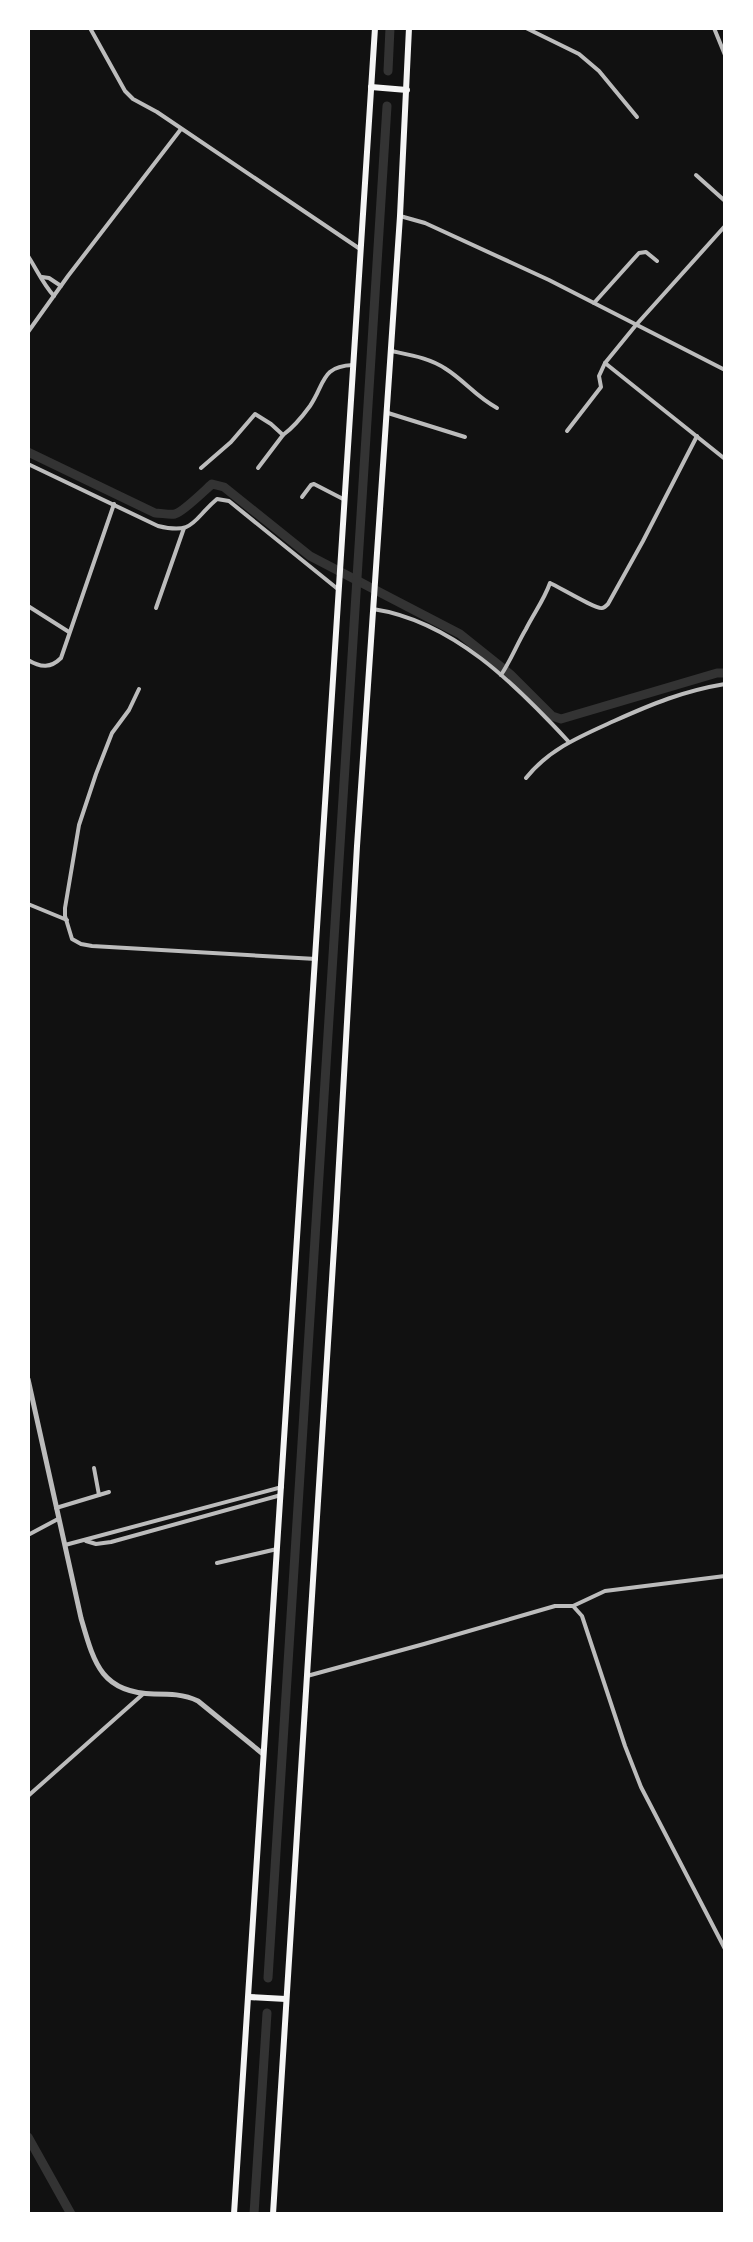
<svg xmlns="http://www.w3.org/2000/svg" width="753" height="2242" font-family="'Libre Baskerville',serif">
	<rect width="100%" height="100%" fill="#111"/>
	<g fill="none" stroke-linecap="round" stroke-linejoin="round">
		<!-- canal -->
		<g stroke="#333" stroke-width="9">
			<path d="M388 71 390 28"/>
			<path d="M28 452 155 513C161 513 169 515 175 514 183 512 204 491 212 484L224 487 310 556 460 634 510 674 552 716 561 719 717 673H725"/>
			<path d="M268 1978 387 106"/>
			<path d="M28 2137 71 2214"/>
			<path d="M254 2214 267 2013"/>
		</g>
		<!-- minor -->
		<g stroke="#bcbcbc" stroke-width="4">
			<path d="M90 28 125 91 133 99 157 112 360 249"/>
			<path d="M526 28 579 54 599 71 637 117"/>
			<path d="M714 28 725 55"/>
			<path d="M696 175 725 201"/>
			<path d="M400 216 425 223 549 280 725 370"/>
			<path d="M725 226 636 325 605 363 725 459"/>
			<path d="M28 256C37 270 43 284 54 296"/>
			<path d="M42 277 49 278 61 286"/>
			<path d="M594 303 639 253 646 252 657 261"/>
			<path d="M28 332 68 276 181 129"/>
			<path d="M391 351C410 355 430 358 446 369 465 381 475 396 497 408"/>
			<path d="M388 413 465 437"/>
			<path d="M567 431 601 387 599 376 605 363"/>
			<path d="M28 464 158 526C195 535 192 520 217 499L229 501 339 590"/>
			<path d="M201 468 231 442 255 414 271 424 283 435C294 427 302 417 310 406 325 384 321 366 353 365"/>
			<path d="M258 468 283 435"/>
			<path d="M302 497 311 485 314 484 345 500"/>
			<path d="M28 606 69 632"/>
			<path d="M156 608 184 528"/>
			<path d="M373 609C453 621 516 685 568 741"/>
			<path d="M28 660C41 668 51 668 61 658L114 504"/>
			<path d="M501 675C511 660 517 644 526 629 534 613 544 600 550 583 559 587 597 610 602 608 604 608 606 606 608 604L643 541 697 436"/>
			<path d="M139 689 129 710 112 733 96 774 79 825 65 908V916L72 939 81 944 92 946 316 959"/>
			<path d="M526 778C549 749 581 736 614 721 652 704 683 691 725 684"/>
			<path d="M28 904 67 920"/>
			<path d="M94 1468 99 1495"/>
			<path d="M56 1508 109 1492"/>
			<path d="M28 1535 58 1519"/>
			<path d="M86 1541 96 1544 111 1542 281 1495"/>
			<path d="M65 1545 282 1487"/>
			<path d="M217 1563 277 1549"/>
			<path d="M573 1606 605 1591 725 1576"/>
			<path d="M307 1676 424 1644 555 1606H573L582 1616 625 1746 641 1787 725 1949"/>
			<path d="M28 1796 143 1694"/>
		</g>
		<!-- tertiary -->
		<path stroke="#bcbcbc" stroke-width="5" d="M28 1379 81 1618C94 1663 101 1693 154 1694 169 1694 184 1694 198 1701L263 1754"/>
		<!-- secondary -->
		<g stroke="#f5f5f5" stroke-width="6">
			<path d="M371 87 407 90"/>
			<path d="M249 1997 286 1999"/>
			<path d="M234 2214 375 28"/>
			<path d="M273 2214 336 1216 357 846 400 216 409 28"/>
		</g>
	</g>
	<!-- border -->
	<rect width="753" height="2242" fill="none" stroke="#ffffff" stroke-width="60"/>
</svg>
